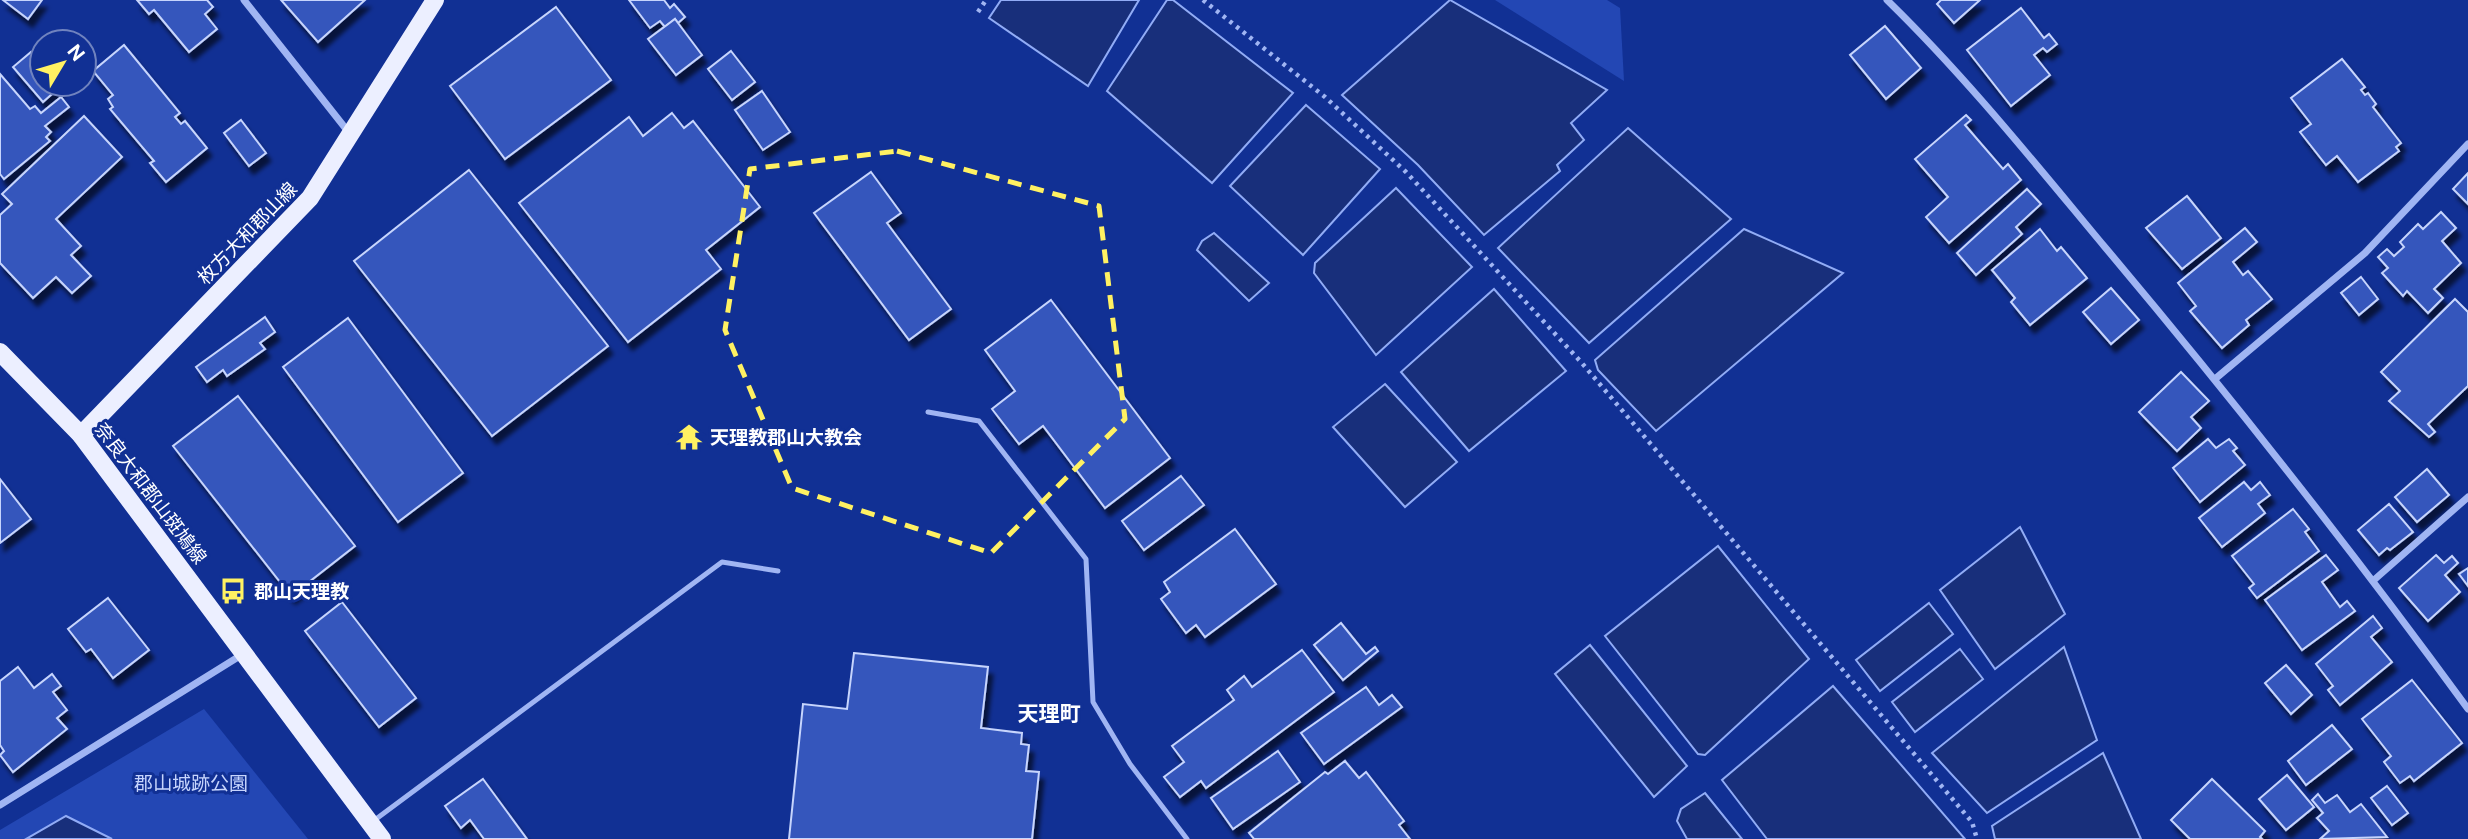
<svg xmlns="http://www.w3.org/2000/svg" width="2468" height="839" font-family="'Public Sans','Noto Sans JP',sans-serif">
	<defs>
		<filter id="shadow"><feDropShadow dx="4.5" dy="8" stdDeviation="2" flood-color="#0009"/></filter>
	</defs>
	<rect width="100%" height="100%" fill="#113094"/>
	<!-- green -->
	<g fill="#2347b4">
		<path d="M1495 0H1607L1620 8 1624 81Z"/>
		<path d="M204 709 308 839H0V830Z"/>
	</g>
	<!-- water -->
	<g fill="#182f7b" stroke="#91acf6" stroke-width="2">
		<path d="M1001 0H1139L1088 86 989 18Z"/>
		<path d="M1167 0H1173L1293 93 1212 183 1107 91Z"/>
		<path d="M1450 0 1607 90 1571 123 1584 140 1557 165 1560 171 1484 235 1418 165 1342 95Z"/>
		<path d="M1306 105 1380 169 1303 255 1230 186Z"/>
		<path d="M1628 128 1731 219 1589 343 1498 248Z"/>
		<path d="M1396 188 1472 267 1376 355 1314 273 1315 263Z"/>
		<path d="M1744 229 1843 273 1656 431 1598 370 1595 360Z"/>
		<path d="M1214 233 1269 283 1249 301 1197 250 1202 241Z"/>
		<path d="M1494 289 1566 371 1469 451 1401 372Z"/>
		<path d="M1385 384 1457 462 1405 507 1333 427Z"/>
		<path d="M2020 527 2065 614 1995 669 1940 590Z"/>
		<path d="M1718 546 1809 659 1705 755 1698 754 1605 636Z"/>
		<path d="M1929 603 1953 634 1880 691 1856 660Z"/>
		<path d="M1590 645 1687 766 1654 797 1555 674Z"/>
		<path d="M2064 647 2097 740 1987 813 1932 753Z"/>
		<path d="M1960 649 1983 679 1915 732 1892 702Z"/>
		<path d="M1833 686 1965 839H1767L1722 780Z"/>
		<path d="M2103 753 2141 839H1995L1992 826Z"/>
		<path d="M1705 793 1742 839H1687L1677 821 1681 809Z"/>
		<path d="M66 816 112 839H26Z"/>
	</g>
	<!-- building -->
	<g fill="#3557bc" stroke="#c7d5fd" stroke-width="2" filter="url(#shadow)">
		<path d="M3 0H42L28 19Z"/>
		<path d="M137 0H207L213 7 205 14 217 29 189 52 154 10 149 14Z"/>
		<path d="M281 0H365L318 42Z"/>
		<path d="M629 0H664L670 8 674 4 685 17 678 23 675 19 665 27 660 21 650 28Z"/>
		<path d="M1941 0H1980L1954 23 1937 4Z"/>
		<path d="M556 7 611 80 505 159 450 86Z"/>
		<path d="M2021 8 2044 38 2049 34 2057 44 2047 52 2043 48 2034 55 2050 75 2011 106 1967 50Z"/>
		<path d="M675 19 702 55 676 75 648 39Z"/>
		<path d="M1885 26 1921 68 1886 99 1850 55Z"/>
		<path d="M124 45 180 113 175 117 181 124 185 121 207 148 166 182 150 163 154 161 110 109 113 107 108 99 113 95 93 71Z"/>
		<path d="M731 51 755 82 732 100 708 69Z"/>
		<path d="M31 52 42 65V84L61 86 43 102 13 67Z"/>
		<path d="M2342 59 2365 87 2361 90 2365 95 2368 93 2376 104 2373 107 2401 143 2396 147 2399 151 2358 182 2337 156 2326 165 2300 132 2311 124 2291 98Z"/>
		<path d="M0 74 30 109 35 106 41 113 61 97 69 107 45 126 51 132 46 137 50 141 4 179 0 174Z"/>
		<path d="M762 91 790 132 763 150 735 110Z"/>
		<path d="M672 113 684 128 693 121 760 207 706 250 721 269 628 342 519 203 629 117 643 136Z"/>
		<path d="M1966 115 1971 120 1965 125 2003 169 2008 164 2021 180 1949 243 1926 217 1948 197 1915 159Z"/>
		<path d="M84 116 122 157 56 219 81 246 71 255 91 276 72 293 56 277 33 298 0 263V215L12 204 2 194Z"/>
		<path d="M241 120 266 153 249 166 224 133Z"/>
		<path d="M469 170 608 346 492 436 354 261Z"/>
		<path d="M871 172 901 213 887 223 951 309 909 340 814 213Z"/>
		<path d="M2468 173V204L2453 189Z"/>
		<path d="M2027 189 2041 204 2016 227 2022 234 1976 275 1957 253Z"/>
		<path d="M2187 196 2221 238 2182 269 2146 228Z"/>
		<path d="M2441 212 2456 228 2442 241 2461 263 2434 289 2443 298 2428 313 2407 291 2403 296 2382 273 2388 268 2378 257 2387 249 2394 256 2404 247 2400 242 2418 224 2423 229Z"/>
		<path d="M2245 228 2257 242 2233 262 2243 275 2248 271 2272 299 2246 320 2249 325 2222 348 2190 311 2196 306 2178 283Z"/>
		<path d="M2040 229 2057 251 2061 247 2087 278 2030 325 2011 302 2015 298 1992 270Z"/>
		<path d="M2361 277 2378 299 2359 315 2341 293Z"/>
		<path d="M2111 288 2139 320 2111 344 2083 312Z"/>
		<path d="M2455 299 2468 312V386L2428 424 2435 432 2429 437 2389 401 2400 391 2381 372Z"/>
		<path d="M1051 300 1170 458 1105 508 1043 426 1019 444 992 409 1015 391 985 350Z"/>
		<path d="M265 317 275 332 260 343 265 349 227 376 223 370 207 382 196 367Z"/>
		<path d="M348 318 463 473 398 522 283 367Z"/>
		<path d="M2181 372 2209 401 2191 417 2201 428 2177 451 2139 412Z"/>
		<path d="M238 396 355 546 291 596 173 446Z"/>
		<path d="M2208 439 2216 448 2229 439 2237 448 2233 451 2245 465 2200 502 2173 468Z"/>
		<path d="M2427 469 2449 495 2417 522 2395 497Z"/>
		<path d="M1181 476 1204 505 1144 550 1122 521Z"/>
		<path d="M0 479 31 519 0 543Z"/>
		<path d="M2244 482 2251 490 2260 482 2270 495 2258 504 2265 513 2222 547 2199 518Z"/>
		<path d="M2389 504 2413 532 2390 550 2387 548 2379 555 2358 530Z"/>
		<path d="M2293 509 2309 529 2305 532 2319 551 2257 598 2249 588 2254 584 2232 556Z"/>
		<path d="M1235 529 1276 584 1205 637 1196 625 1186 633 1161 599 1170 592 1164 582Z"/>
		<path d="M2326 555 2338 570 2322 582 2340 607 2347 601 2355 611 2302 650 2265 600Z"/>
		<path d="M2436 555 2444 563 2452 556 2458 563 2445 575 2460 592 2428 621 2399 588Z"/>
		<path d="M2468 568V586L2459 574Z"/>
		<path d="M108 598 149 650 113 678 91 649 86 652 68 629Z"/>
		<path d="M342 602 416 698 379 727 305 631Z"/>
		<path d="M2373 616 2382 628 2371 637 2392 662 2340 705 2328 690 2333 686 2316 664Z"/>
		<path d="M1341 623 1366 654 1375 647 1378 651 1343 680 1314 645Z"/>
		<path d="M1302 650 1334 692 1206 788 1201 781 1180 797 1164 777 1184 762 1172 746 1234 700 1227 690 1244 676 1252 687Z"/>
		<path d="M854 653 988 667 981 728 1022 733 1021 744 1029 745 1026 771 1039 772 1032 839H789L803 704 847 709Z"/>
		<path d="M2286 665 2312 695 2291 714 2265 683Z"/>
		<path d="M18 667 34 688 52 674 61 686 53 692 67 710 57 718 67 729 13 772 0 755 4 751 0 745V681Z"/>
		<path d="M2412 680 2462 743 2414 781 2410 776 2400 783 2384 762 2391 756 2362 719Z"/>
		<path d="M1366 687 1379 705 1392 695 1402 707 1324 764 1301 733Z"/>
		<path d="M2332 725 2352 749 2306 785 2288 761Z"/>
		<path d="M1278 751 1300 782 1233 829 1211 798Z"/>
		<path d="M1345 761 1359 778 1366 772 1404 821 1399 825 1410 839H1254L1249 833 1325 772 1328 774Z"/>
		<path d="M2287 775 2314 807 2286 830 2259 799Z"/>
		<path d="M483 779 527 839H484L470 820 461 828 445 806Z"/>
		<path d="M2212 779 2265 831 2260 837 2262 839H2190L2171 820Z"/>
		<path d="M2387 786 2408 813 2392 825 2371 798Z"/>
		<path d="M2318 794 2325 803 2337 795 2350 812 2361 804 2387 837 2320 839 2329 831 2317 818 2323 813 2312 800Z"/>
	</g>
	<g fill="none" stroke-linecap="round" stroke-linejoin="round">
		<!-- path -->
		<g stroke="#a0b5f3" stroke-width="4.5" stroke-dasharray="3.5 5" stroke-linecap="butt">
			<path d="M1203 0 1325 97 1406 172 1581 362 1972 822 1977 839"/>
			<path d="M978 12 986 0"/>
		</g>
		<!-- service -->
		<g stroke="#a0b5f3" stroke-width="5">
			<path d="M928 412 979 421 1086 559 1093 702 1130 764 1187 839"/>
			<path d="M372 822 722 562 778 571"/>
		</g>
		<!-- minor -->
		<g stroke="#a0b5f3" stroke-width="7">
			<path d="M244 0 350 134"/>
			<path d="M1887 0C1966 77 2034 162 2104 246 2231 397 2352 550 2468 709"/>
			<path d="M2215 379 2365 253 2468 144"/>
			<path d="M2374 580 2468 497"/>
			<path d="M0 805 243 654"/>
		</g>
		<!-- primary -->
		<g stroke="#ecefff" stroke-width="18">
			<path d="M0 352 81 435 382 839"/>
			<path d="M81 435 310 198 435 0"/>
		</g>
	</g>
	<!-- marked area -->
	<path fill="none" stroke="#fff162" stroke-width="5" stroke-dasharray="14 9" stroke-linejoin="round" d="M897 151 1099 206 1125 419 991 553 792 488 725 330 750 169Z"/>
	<!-- icons -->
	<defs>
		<g id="temple-bare" transform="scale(2.1)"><path d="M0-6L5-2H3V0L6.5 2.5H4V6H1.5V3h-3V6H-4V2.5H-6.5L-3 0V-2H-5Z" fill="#fff162" stroke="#113094" stroke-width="2.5" paint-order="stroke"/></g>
		<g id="bus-bare" transform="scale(2.1)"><path d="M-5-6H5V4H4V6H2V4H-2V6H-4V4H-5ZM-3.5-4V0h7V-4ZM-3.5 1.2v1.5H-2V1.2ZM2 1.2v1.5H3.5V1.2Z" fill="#fff162" stroke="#113094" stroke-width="2.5" paint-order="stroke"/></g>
	</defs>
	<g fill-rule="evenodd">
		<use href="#temple-bare" x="689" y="437"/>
		<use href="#bus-bare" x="233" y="591"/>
	</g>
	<g text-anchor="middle" stroke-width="6" stroke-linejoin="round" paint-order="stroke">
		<!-- street labels -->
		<g font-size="19" fill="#fff" stroke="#113094">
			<text transform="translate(247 233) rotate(-46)" y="7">枚方大和郡山線</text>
			<text transform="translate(151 493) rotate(53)" y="7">奈良大和郡山斑鳩線</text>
		</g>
		<!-- poi labels -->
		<g font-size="19" font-weight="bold" fill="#fff" stroke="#113094" text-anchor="start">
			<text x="710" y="444">天理教郡山大教会</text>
			<text x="254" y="598">郡山天理教</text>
		</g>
		<!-- park labels -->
		<g font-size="19" fill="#c7d5fd" stroke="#113094">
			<text x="191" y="790">郡山城跡公園</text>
		</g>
		<!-- neighbourhood labels -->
		<g font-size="21" font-weight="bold" fill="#fff" stroke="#113094">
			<text x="1049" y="721">天理町</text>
		</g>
	</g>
	<!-- north arrow -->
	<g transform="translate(63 63) rotate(52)"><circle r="33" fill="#113094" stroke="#7083bf" stroke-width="2"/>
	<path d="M0-5L12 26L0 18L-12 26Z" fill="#fff162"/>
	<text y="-10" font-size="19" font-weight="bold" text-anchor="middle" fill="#ffffff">N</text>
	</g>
</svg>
